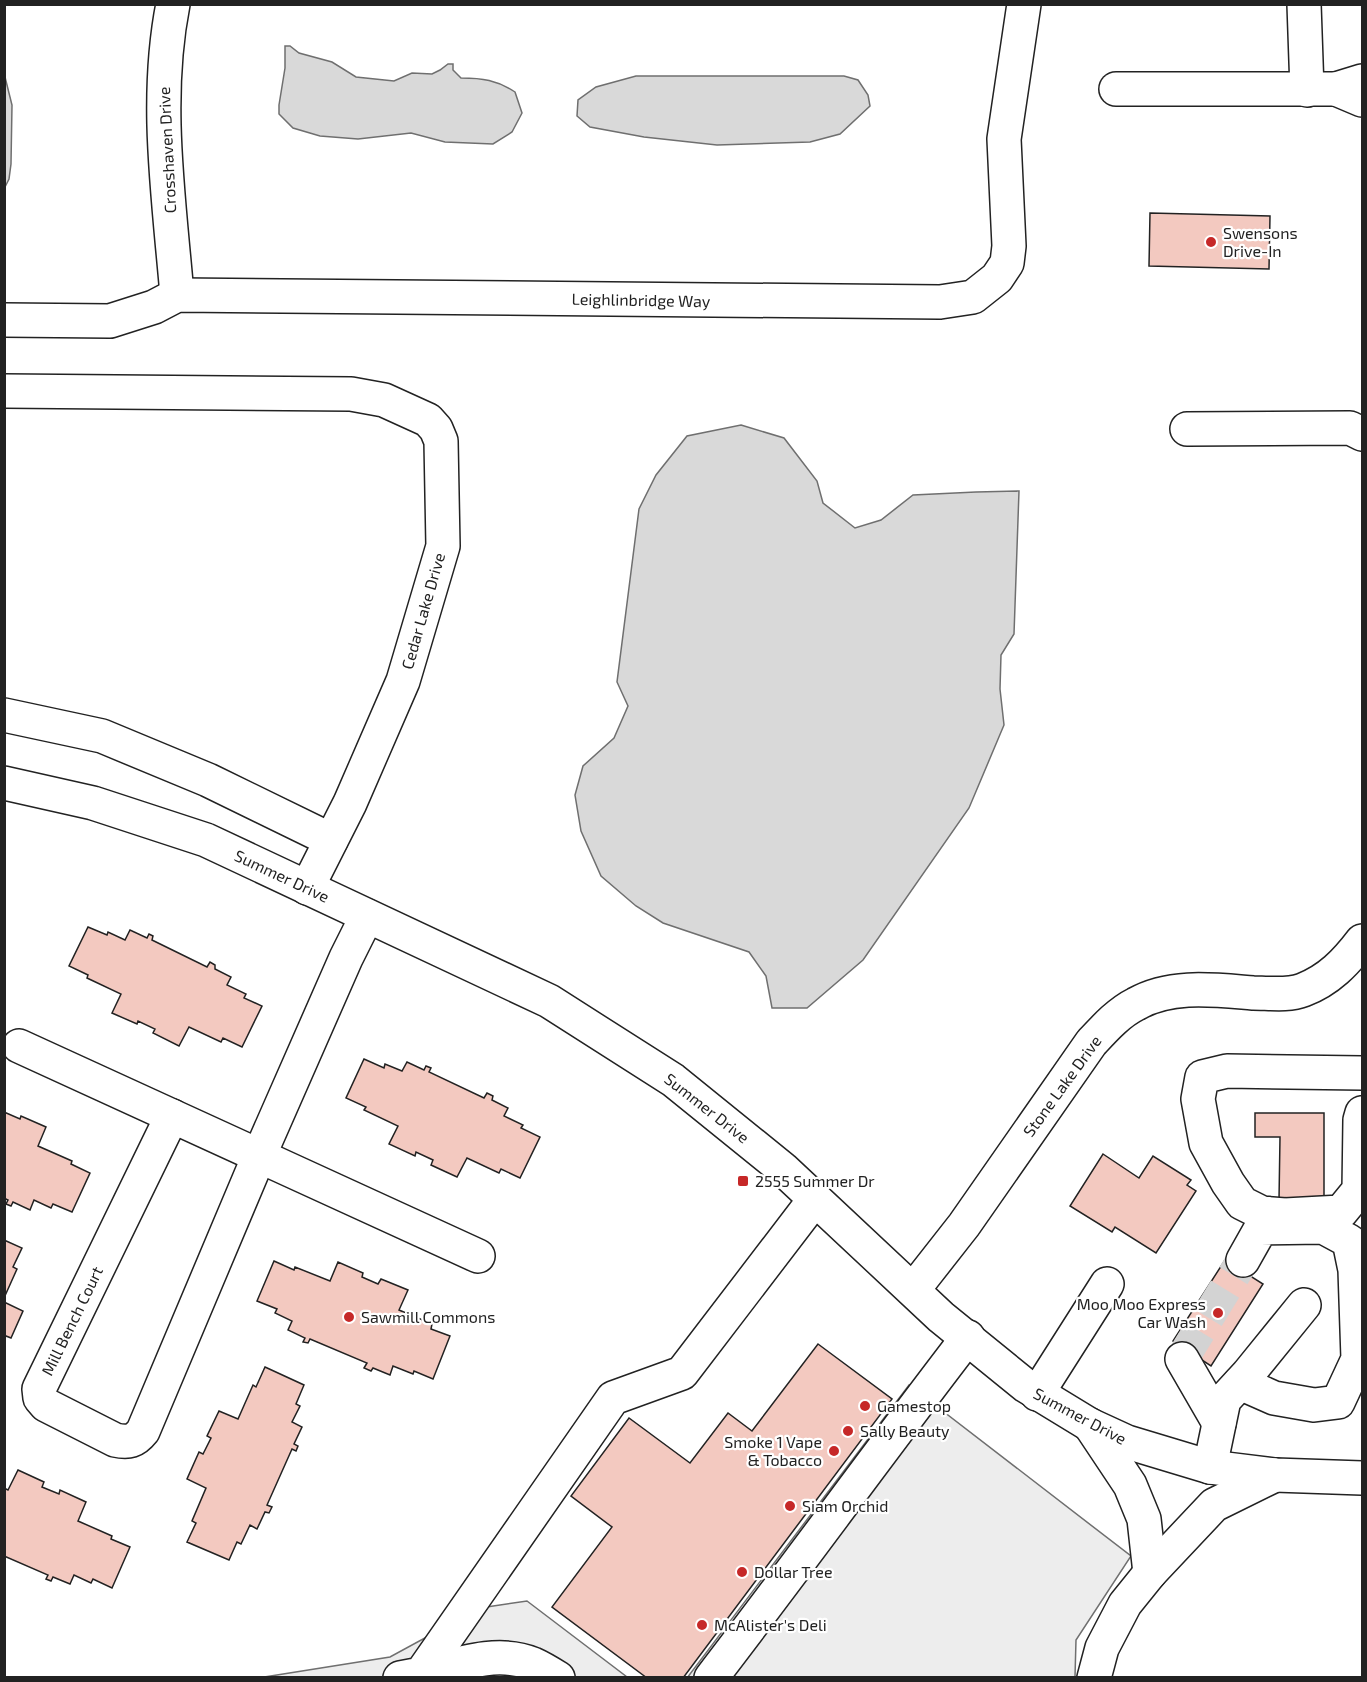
<svg xmlns="http://www.w3.org/2000/svg" width="1367" height="1682" font-family="'Exo 2',sans-serif">
	<rect width="100%" height="100%" fill="#fff"/>
	<!-- parking -->
	<g fill="#ededed" stroke="#6f6f6f" stroke-width="1.5">
		<path d="M909 1385 1131 1556 1076 1640 1075 1677 687 1678Z"/>
		<path d="M527 1601 627 1677 258 1678 390 1657 480 1608Z"/>
	</g>
	<!-- water -->
	<g fill="#d9d9d9" stroke="#6f6f6f" stroke-width="1.5">
		<path d="M285 46H290L299 53 332 62 356 77 394 81 412 73 432 74 440 70 448 64H453V70L461 78C482 78 497 80 515 92L522 113 512 132 493 144 445 142 411 133 358 139 320 136 293 128 279 114V105L285 68Z"/>
		<path d="M4 73 12 105 11 164 9 179 5 187Z"/>
		<path d="M636 76H844L858 80 868 95 870 106 840 134 810 142 717 145 644 137 590 127 577 116 578 100 596 87Z"/>
		<path d="M741 425 784 438 817 481 823 503 855 528 881 520 913 495 976 492 1019 491 1014 634 1001 655 1000 689 1004 725 969 808 863 960 807 1008H772L766 976 749 952 663 923 636 906 601 876 581 831 575 795 583 766 614 738 628 706 617 682 639 509 656 475 687 436Z"/>
	</g>
	<!-- building -->
	<g fill="#f3c9c0" stroke="#222" stroke-width="1.5">
		<path d="M1150 213 1270 216 1269 269 1149 266Z"/>
		<path d="M88 927 107 935 108 932 125 940 130 930 147 938 149 934 153 936 152 940 207 967 210 962 215 965V969L231 977 227 985 246 994 244 998 262 1006 242 1047 223 1038 221 1042 189 1027 179 1046 153 1033 155 1029 138 1021 137 1024 112 1013 121 994 87 978 88 975 69 966Z"/>
		<path d="M364 1059 384 1068 385 1064 402 1071 407 1062 424 1070 426 1066 431 1068 429 1072 484 1098 487 1093 493 1096 492 1100 508 1108 504 1116 523 1125 521 1128 540 1137 520 1178 501 1169 499 1173 467 1158 457 1177 431 1165 433 1160 416 1152 415 1156 389 1144 398 1126 364 1110 366 1107 346 1098Z"/>
		<path d="M4 1112 20 1119 21 1116 46 1127 38 1146 72 1161 71 1164 90 1173 72 1212 53 1204 51 1208 34 1200 30 1210 13 1202 11 1206 6 1204 8 1200 4 1198Z"/>
		<path d="M1255 1113H1324V1200H1279L1280 1137H1255Z"/>
		<path d="M1103 1154 1139 1178 1153 1156 1191 1180 1187 1185 1196 1191 1156 1253 1115 1227 1112 1232 1070 1206Z"/>
		<path d="M4 1240 22 1248 13 1267 17 1269 4 1298Z"/>
		<path d="M1225 1260 1263 1284 1211 1366 1173 1341Z"/>
		<path d="M274 1261 294 1270 295 1267 330 1281 338 1262 363 1273 362 1277 378 1284 381 1279 408 1290 399 1310 432 1324 431 1329 450 1336 433 1379 414 1371 413 1374 393 1366 390 1375 373 1368 371 1371 364 1368 367 1363 310 1339 308 1343 303 1342 305 1338 288 1330 292 1321 275 1313 277 1309 257 1301Z"/>
		<path d="M4 1302 23 1311 11 1338 6 1336 4 1339Z"/>
		<path d="M818 1344 892 1399 683 1678H647L552 1607 612 1527 571 1496 629 1418 690 1463 728 1413 752 1431Z"/>
		<path d="M265 1367 304 1385 296 1404 300 1406 292 1422 302 1427 294 1444 298 1446 296 1451 292 1449 267 1505 272 1507 269 1513 265 1512 257 1529 250 1525 241 1544 237 1542 229 1560 187 1542 196 1523 192 1521 206 1488 187 1479 199 1452 203 1454 211 1438 207 1436 219 1411 238 1419 253 1385 256 1387Z"/>
		<path d="M18 1470 44 1482 42 1487 59 1494 60 1490 86 1502 78 1521 112 1536 111 1539 130 1547 112 1588 93 1579 91 1583 74 1575 70 1584 53 1577 51 1581 46 1579 48 1575 4 1556V1488L8 1490Z"/>
	</g>
	<g fill="none" stroke-linecap="round" stroke-linejoin="round">
		<!-- minor-tunnel -->
		<path stroke="#d3d3d3" stroke-width="33" stroke-dasharray="33 16" stroke-linecap="butt" d="M1182 1359 1243 1260"/>
		<!-- minor casing -->
		<g stroke="#222" stroke-width="36">
			<g id="minor">
				<path d="M173 4C154 100 169 199 177 295"/>
				<path d="M1304 4 1307 90"/>
				<path d="M1362 81 1336 89 1362 100"/>
				<path d="M1116 89H1336"/>
				<path d="M4 320 110 321 154 307 177 295 940 302 973 297 997 278 1007 263 1009 246 1004 139 1024 4"/>
				<path d="M4 391 351 394 384 400 428 420 436 429 441 441 443 546 403 681 350 803 307 888"/>
				<path d="M1187 429 1350 428 1362 434"/>
				<path d="M4 715 102 736 208 780 331 840"/>
				<path d="M4 783 93 803 206 840 549 1001 673 1080 783 1169 941 1317 1026 1386 1090 1425 1127 1442 1210 1467 1275 1475 1362 1478"/>
				<path d="M19 1046 478 1256"/>
				<path d="M1362 1073 1227 1071 1202 1077 1198 1099 1206 1143 1228 1183 1242 1203 1262 1213 1285 1215 1341 1212 1359 1190 1360 1120 1362 1113"/>
				<path d="M172 1116 39 1389 40 1398 46 1405 115 1440C129 1443 135 1441 143 1431L259 1156 346 958 367 916"/>
				<path d="M913 1290 964 1225 1091 1043C1104 1029 1118 1013 1136 1004 1171 984 1215 990 1253 993 1269 993 1288 996 1303 990 1329 980 1346 962 1362 941"/>
				<path d="M1182 1359 1219 1423"/>
				<path d="M1240 1383 1274 1398 1314 1405 1338 1402 1358 1359 1355 1270 1349 1241 1323 1227 1261 1228 1243 1260"/>
				<path d="M1037 1394 1107 1284"/>
				<path d="M1090 1425 1130 1485 1144 1519 1150 1573"/>
				<path d="M1210 1467 1224 1400 1248 1374 1304 1305"/>
				<path d="M421 1674C456 1665 497 1649 533 1664 542 1668 550 1673 558 1678"/>
				<path d="M400 1678 421 1674 613 1398 682 1373 815 1199"/>
				<path d="M711 1678C798 1565 881 1450 968 1337"/>
				<path d="M1094 1678 1102 1648 1125 1604 1150 1573 1214 1505 1275 1475"/>
			</g>
		</g>
		<!-- minor -->
		<use href="#minor" stroke="#fff" stroke-width="33"/>
	</g>
	<!-- markers -->
	<g fill="#c62828" stroke="#fff" stroke-width="2">
		<circle cx="1211" cy="242" r="6"/>
		<rect x="737" y="1175" width="12" height="12" rx="3"/>
		<circle cx="1218" cy="1313" r="6"/>
		<circle cx="349" cy="1317" r="6"/>
		<circle cx="865" cy="1406" r="6"/>
		<circle cx="848" cy="1431" r="6"/>
		<circle cx="834" cy="1451" r="6"/>
		<circle cx="790" cy="1506" r="6"/>
		<circle cx="742" cy="1572" r="6"/>
		<circle cx="702" cy="1625" r="6"/>
	</g>
	<g text-anchor="middle" stroke-width="4.5" stroke-linejoin="round" paint-order="stroke">
		<!-- street labels -->
		<g font-size="16" fill="#222" stroke="#fff">
			<text transform="translate(167 150) rotate(-93)" y="6">Crosshaven Drive</text>
			<text transform="translate(641 300) rotate(1)" y="6">Leighlinbridge Way</text>
			<text transform="translate(423 611) rotate(-74)" y="6">Cedar Lake Drive</text>
			<text transform="translate(282 876) rotate(25)" y="6">Summer Drive</text>
			<text transform="translate(1062 1086) rotate(-54)" y="6">Stone Lake Drive</text>
			<text transform="translate(707 1108) rotate(38)" y="6">Summer Drive</text>
			<text transform="translate(72 1321) rotate(-64)" y="6">Mill Bench Court</text>
			<text transform="translate(1080 1416) rotate(28)" y="6">Summer Drive</text>
		</g>
		<!-- poi labels -->
		<g font-size="16" fill="#222" stroke="#fff" text-anchor="start">
			<text x="1223" y="239">Swensons<tspan x="1223" dy="18">Drive-In</tspan></text>
			<text x="755" y="1187">2555 Summer Dr</text>
			<text x="1206" y="1310" text-anchor="end">Moo Moo Express<tspan x="1206" dy="18">Car Wash</tspan></text>
			<text x="361" y="1323">Sawmill Commons</text>
			<text x="877" y="1412">Gamestop</text>
			<text x="860" y="1437">Sally Beauty</text>
			<text x="822" y="1448" text-anchor="end">Smoke 1 Vape<tspan x="822" dy="18">&amp; Tobacco</tspan></text>
			<text x="802" y="1512">Siam Orchid</text>
			<text x="754" y="1578">Dollar Tree</text>
			<text x="714" y="1631">McAlister's Deli</text>
		</g>
	</g>
	<!-- border -->
	<rect width="1367" height="1682" fill="none" stroke="#222222" stroke-width="12"/>
</svg>
